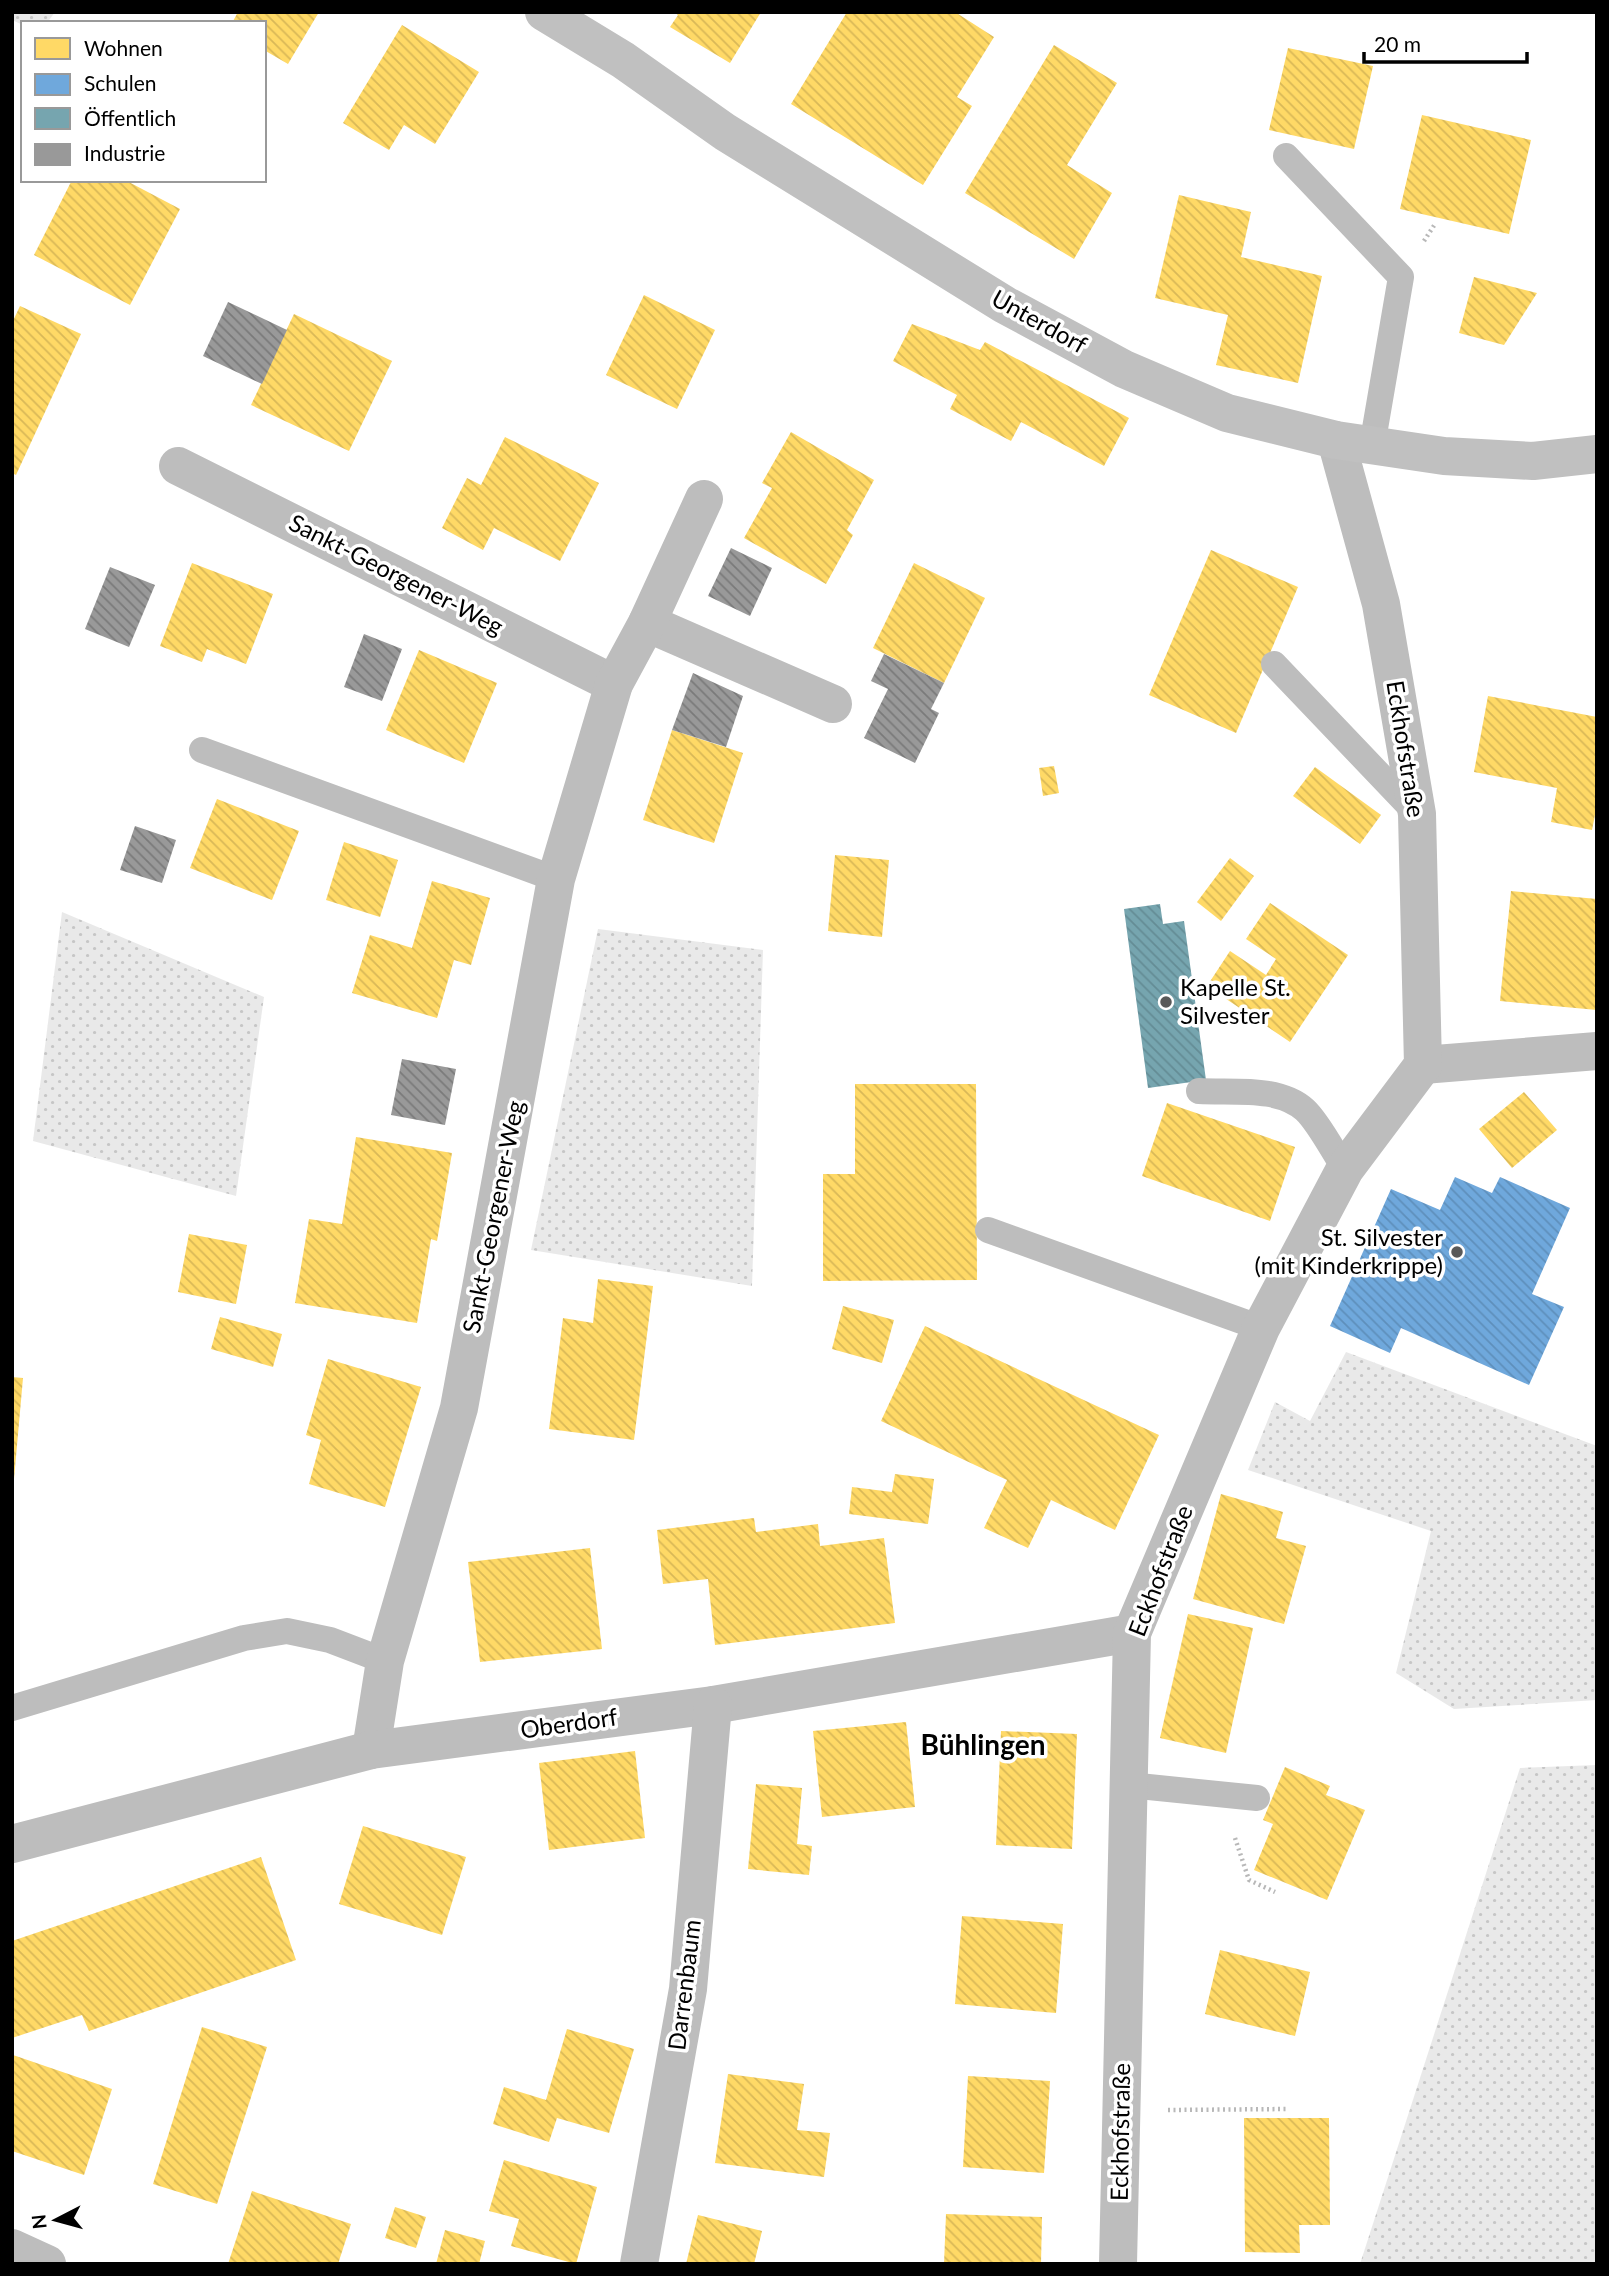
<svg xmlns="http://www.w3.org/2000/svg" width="1609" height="2276" font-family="Lato,sans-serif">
	<defs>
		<pattern id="grass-dots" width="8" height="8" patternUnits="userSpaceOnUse" patternTransform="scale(1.75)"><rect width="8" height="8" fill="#e9e9e9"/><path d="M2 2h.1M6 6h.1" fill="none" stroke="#c6c6c6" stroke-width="1.8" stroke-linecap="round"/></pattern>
		<pattern id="homes-back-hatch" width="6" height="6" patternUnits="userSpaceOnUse" patternTransform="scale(1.75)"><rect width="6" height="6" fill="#ffd966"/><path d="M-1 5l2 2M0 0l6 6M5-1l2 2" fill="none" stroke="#d9b857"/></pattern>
		<pattern id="schools-back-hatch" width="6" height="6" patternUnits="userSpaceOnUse" patternTransform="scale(1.75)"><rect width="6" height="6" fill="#6fa8dc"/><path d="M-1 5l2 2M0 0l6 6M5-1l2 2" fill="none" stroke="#5e8fbb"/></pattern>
		<pattern id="public-back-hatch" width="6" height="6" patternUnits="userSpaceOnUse" patternTransform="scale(1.75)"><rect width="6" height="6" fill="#76a5af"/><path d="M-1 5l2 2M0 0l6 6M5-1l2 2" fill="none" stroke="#648c95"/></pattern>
		<pattern id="industry-back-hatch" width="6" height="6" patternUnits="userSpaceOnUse" patternTransform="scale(1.75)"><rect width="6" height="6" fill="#999"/><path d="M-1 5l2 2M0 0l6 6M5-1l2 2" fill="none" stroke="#7a7a7a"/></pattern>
	</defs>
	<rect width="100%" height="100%" fill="#fff"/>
	<!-- grass -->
	<g fill="url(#grass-dots)">
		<path d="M12 12H55L47 23H23V25L12 20Z"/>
		<path d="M62 912 264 997 236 1196 33 1141Z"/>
		<path d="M598 929 763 950 752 1286 531 1250Z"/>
		<path d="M1346 1352 1597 1446V1700L1454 1709 1396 1673 1431 1531 1248 1470 1275 1402 1310 1421Z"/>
		<path d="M1597 1765V2264H1360L1520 1768Z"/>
	</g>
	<!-- homes -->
	<g fill="url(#homes-back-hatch)">
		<path d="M238 12H319L288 64 264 50V23H232Z"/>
		<path d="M674 12H761L730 63 670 27 678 15Z"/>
		<path d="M847 12H955L994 37 957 97 972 106 923 185 791 104Z"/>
		<path d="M402 25 479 72 435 144 404 125 389 150 343 123Z"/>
		<path d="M1054 45 1117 83 1067 165 1112 193 1074 259 965 193Z"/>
		<path d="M1288 48 1373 66 1354 149 1269 130Z"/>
		<path d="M1422 115 1531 140 1509 234 1400 209Z"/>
		<path d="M72 180H125L180 209 130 305 34 255Z"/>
		<path d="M1179 195 1251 212 1241 257 1322 276 1298 383 1216 365 1228 315 1155 298Z"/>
		<path d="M1474 277 1537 293 1504 345 1459 333Z"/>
		<path d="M644 295 715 330 677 409 606 375Z"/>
		<path d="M20 306 81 334 16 475 12 473V323Z"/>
		<path d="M294 314 392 361 349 451 251 405Z"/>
		<path d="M912 324 980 350 985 342 1129 418 1104 466 1021 422 1011 441 950 409 957 395 893 361Z"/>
		<path d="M791 432 874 480 847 530 853 535 826 584 744 538 772 488 762 483Z"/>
		<path d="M505 437 599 483 560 561 494 528 483 550 442 528 467 478 481 485Z"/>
		<path d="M1211 550 1298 587 1236 733 1149 695Z"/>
		<path d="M192 563 273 594 246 664 207 649 202 662 160 646Z"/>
		<path d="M914 563 985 598 944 683 873 648Z"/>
		<path d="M419 650 497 683 464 763 386 730Z"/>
		<path d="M1488 696 1597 717V805L1592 830 1551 822 1557 788 1474 772Z"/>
		<path d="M672 730 743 753 714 843 643 820Z"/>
		<path d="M1054 766 1059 793 1043 796 1039 768Z"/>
		<path d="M1315 767 1381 815 1360 844 1293 796Z"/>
		<path d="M217 799 299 831 272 900 190 868Z"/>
		<path d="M344 842 398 860 380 917 326 900Z"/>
		<path d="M835 855 889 860 882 937 828 931Z"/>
		<path d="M1230 858 1254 876 1221 921 1197 902Z"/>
		<path d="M432 881 490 898 471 965 454 960 437 1018 352 993 370 935 412 948Z"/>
		<path d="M1511 891 1597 899V1010L1500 1001Z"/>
		<path d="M1270 903 1348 955 1290 1042 1207 986 1230 951 1266 975 1276 959 1246 939Z"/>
		<path d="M855 1084H976L977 1280 823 1281V1174H855Z"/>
		<path d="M1524 1092 1557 1130 1512 1168 1479 1129Z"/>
		<path d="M1167 1103 1295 1147 1270 1221 1142 1176Z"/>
		<path d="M356 1137 452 1153 437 1241 431 1239 417 1323 295 1303 309 1219 342 1224Z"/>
		<path d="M189 1234 247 1245 236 1304 178 1292Z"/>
		<path d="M598 1279 653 1286 634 1440 549 1429 563 1318 593 1323Z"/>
		<path d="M843 1306 894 1320 882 1363 832 1349Z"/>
		<path d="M220 1317 282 1334 273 1367 211 1349Z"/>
		<path d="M925 1326 1159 1435 1115 1530 1051 1500 1028 1548 984 1528 1007 1480 881 1421Z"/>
		<path d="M328 1359 421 1387 385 1507 309 1484 321 1440 306 1435Z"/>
		<path d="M12 1377 23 1378 14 1479H12Z"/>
		<path d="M895 1474 934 1479 928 1524 849 1514 852 1487 892 1492Z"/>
		<path d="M1221 1494 1283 1512 1276 1538 1306 1546 1284 1624 1193 1599Z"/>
		<path d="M754 1518 756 1532 818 1524 820 1546 884 1538 895 1623 715 1645 708 1579 663 1584 657 1530Z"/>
		<path d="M590 1548 602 1649 480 1662 468 1562Z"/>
		<path d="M1188 1614 1253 1628 1226 1753 1160 1738Z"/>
		<path d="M906 1722 915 1807 822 1817 813 1731Z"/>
		<path d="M1001 1731 1077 1734 1072 1849 996 1845Z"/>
		<path d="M635 1751 645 1838 549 1850 539 1763Z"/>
		<path d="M1285 1767 1330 1786 1326 1795 1365 1810 1327 1900 1254 1870 1273 1824 1263 1820Z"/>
		<path d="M756 1784 802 1788 797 1844 812 1846 809 1875 748 1869Z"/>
		<path d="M363 1826 466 1857 442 1935 339 1904Z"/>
		<path d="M261 1857 296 1960 89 2031 82 2015 12 2038V1941Z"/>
		<path d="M962 1916 1063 1924 1056 2013 955 2004Z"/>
		<path d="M1220 1950 1310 1972 1295 2036 1205 2014Z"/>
		<path d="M202 2027 267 2047 217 2204 153 2184Z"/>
		<path d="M567 2029 634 2049 609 2133 557 2118 549 2142 493 2124 504 2087 546 2100Z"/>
		<path d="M13 2055 112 2089 84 2175 12 2151Z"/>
		<path d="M728 2074 804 2084 797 2130 830 2133 824 2177 715 2163Z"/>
		<path d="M968 2076 1050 2081 1044 2173 963 2167Z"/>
		<path d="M1244 2118H1329L1330 2225H1299L1300 2253 1245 2252Z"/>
		<path d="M504 2160 597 2187 576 2264 511 2246 519 2219 489 2211Z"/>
		<path d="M252 2191 351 2224 338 2264H228Z"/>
		<path d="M395 2207 426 2217 416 2248 385 2238Z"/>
		<path d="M946 2214 1042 2217 1041 2264H944Z"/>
		<path d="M698 2215 762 2231 754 2264H686Z"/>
		<path d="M445 2230 485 2241 479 2264H436Z"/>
	</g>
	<!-- schools -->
	<path fill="url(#schools-back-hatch)" d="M1455 1177 1492 1193 1500 1177 1570 1208 1532 1294 1564 1307 1529 1385 1401 1328 1390 1353 1330 1326 1391 1189 1440 1210Z"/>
	<!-- public -->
	<path fill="url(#public-back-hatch)" d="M1160 904 1163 924 1184 921 1206 1080 1148 1088 1124 909Z"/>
	<!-- industry -->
	<g fill="url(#industry-back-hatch)">
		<path d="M228 302 287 330 262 384 203 356Z"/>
		<path d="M731 548 772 568 750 616 708 596Z"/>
		<path d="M110 567 155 585 129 647 85 629Z"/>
		<path d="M364 634 402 649 382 701 344 687Z"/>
		<path d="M884 654 944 683 931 709 939 713 915 763 864 738 888 689 871 681Z"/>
		<path d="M693 673 743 696 726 747 672 730Z"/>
		<path d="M135 826 176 840 162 883 120 870Z"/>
		<path d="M402 1059 456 1069 445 1125 391 1115Z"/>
	</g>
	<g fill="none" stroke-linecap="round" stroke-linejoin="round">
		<!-- path -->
		<g stroke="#b8b8b8" stroke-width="4.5" stroke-dasharray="2 3.5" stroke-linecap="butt">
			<path d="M1424 241 1435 224"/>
			<path d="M1235 1838 1249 1880 1275 1892"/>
			<path d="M1168 2110 1288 2109"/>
		</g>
		<!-- lane -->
		<g stroke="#bdbdbd" stroke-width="26">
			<path d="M1286 156 1401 277 1372 446"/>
			<path d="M1274 664 1417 814"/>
			<path d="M202 750 556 879"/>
			<path d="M1199 1091C1233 1093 1279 1086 1305 1110 1319 1123 1334 1153 1345 1169"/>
			<path d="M988 1230 1261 1328"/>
			<path d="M12 1708 244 1638 287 1631 330 1640 385 1661"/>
			<path d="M1129 1785 1257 1798"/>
		</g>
		<!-- street -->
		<g stroke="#bdbdbd" stroke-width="38">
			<path d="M178 466 614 684"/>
			<path d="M647 623 833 704"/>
			<path d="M1423 1065 1597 1051"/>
			<path d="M371 1750 385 1661 459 1408 556 879 614 684 647 623 704 499"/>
			<path d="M12 1844 371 1750 713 1705 1132 1633"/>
			<path d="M12 2248 47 2264"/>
			<path d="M639 2264 688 1989 713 1705"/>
			<path d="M1118 2264 1132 1633 1261 1328 1345 1169 1423 1065 1417 814 1381 604 1336 440"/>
		</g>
		<!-- secondary -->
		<path stroke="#c0c0c0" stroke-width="38" d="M544 12 623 60 725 132 1005 305 1124 369 1227 413 1336 440 1444 456 1533 461 1597 454"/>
	</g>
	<!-- markers -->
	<g fill="#595959" stroke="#fff" stroke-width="2.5">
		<circle cx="1166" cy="1002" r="7"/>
		<circle cx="1457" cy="1252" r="7"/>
	</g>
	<g text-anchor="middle" stroke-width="7" stroke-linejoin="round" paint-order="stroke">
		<!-- street labels -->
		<g font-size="24" fill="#000" stroke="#fff">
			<text transform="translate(1039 322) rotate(29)" y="8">Unterdorf</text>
			<text transform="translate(396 575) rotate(27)" y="8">Sankt-Georgener-Weg</text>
			<text transform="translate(1405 749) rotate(81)" y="8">Eckhofstraße</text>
			<text transform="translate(494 1217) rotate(-79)" y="8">Sankt-Georgener-Weg</text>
			<text transform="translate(1161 1571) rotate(-69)" y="8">Eckhofstraße</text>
			<text transform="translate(569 1724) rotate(-8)" y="8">Oberdorf</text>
			<text transform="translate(685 1985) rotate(-83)" y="8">Darrenbaum</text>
			<text transform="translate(1121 2132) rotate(-89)" y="8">Eckhofstraße</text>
		</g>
		<!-- poi labels -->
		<g font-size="24" fill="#000" stroke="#fff" text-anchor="start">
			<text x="1180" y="996">Kapelle St.<tspan x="1180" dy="28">Silvester</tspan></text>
			<text x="1443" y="1246" text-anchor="end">St. Silvester<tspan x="1443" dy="28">(mit Kinderkrippe)</tspan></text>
		</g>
		<!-- quarter labels -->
		<g font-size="28" font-weight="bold" fill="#000" stroke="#fff">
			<text x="983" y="1755">Bühlingen</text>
		</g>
	</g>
	<!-- border -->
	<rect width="1609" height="2276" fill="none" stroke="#000000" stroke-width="28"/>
	<!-- legend -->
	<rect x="21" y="21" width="245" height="161" fill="#ffffff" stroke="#999999" stroke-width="2"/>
	<rect x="35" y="38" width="35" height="21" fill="#ffd966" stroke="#999999" stroke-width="2"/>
	<text x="84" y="56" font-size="21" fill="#000000">Wohnen</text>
	<rect x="35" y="74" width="35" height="21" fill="#6fa8dc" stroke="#999999" stroke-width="2"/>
	<text x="84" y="91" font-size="21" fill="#000000">Schulen</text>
	<rect x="35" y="108" width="35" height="21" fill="#76a5af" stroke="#999999" stroke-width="2"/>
	<text x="84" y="126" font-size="21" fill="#000000">Öffentlich</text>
	<rect x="35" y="144" width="35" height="21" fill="#999999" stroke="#999999" stroke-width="2"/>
	<text x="84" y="161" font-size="21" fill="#000000">Industrie</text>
	<!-- north arrow -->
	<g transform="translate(56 2220) rotate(264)" stroke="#ffffff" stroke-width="5" paint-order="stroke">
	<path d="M0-5L12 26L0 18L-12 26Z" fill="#000000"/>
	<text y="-10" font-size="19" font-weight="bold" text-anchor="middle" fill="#000000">N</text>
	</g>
	<!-- scale -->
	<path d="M1364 52v10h163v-10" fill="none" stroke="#000000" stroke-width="3.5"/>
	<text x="1374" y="52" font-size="21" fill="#000000" stroke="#ffffff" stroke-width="5" paint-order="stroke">20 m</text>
</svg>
